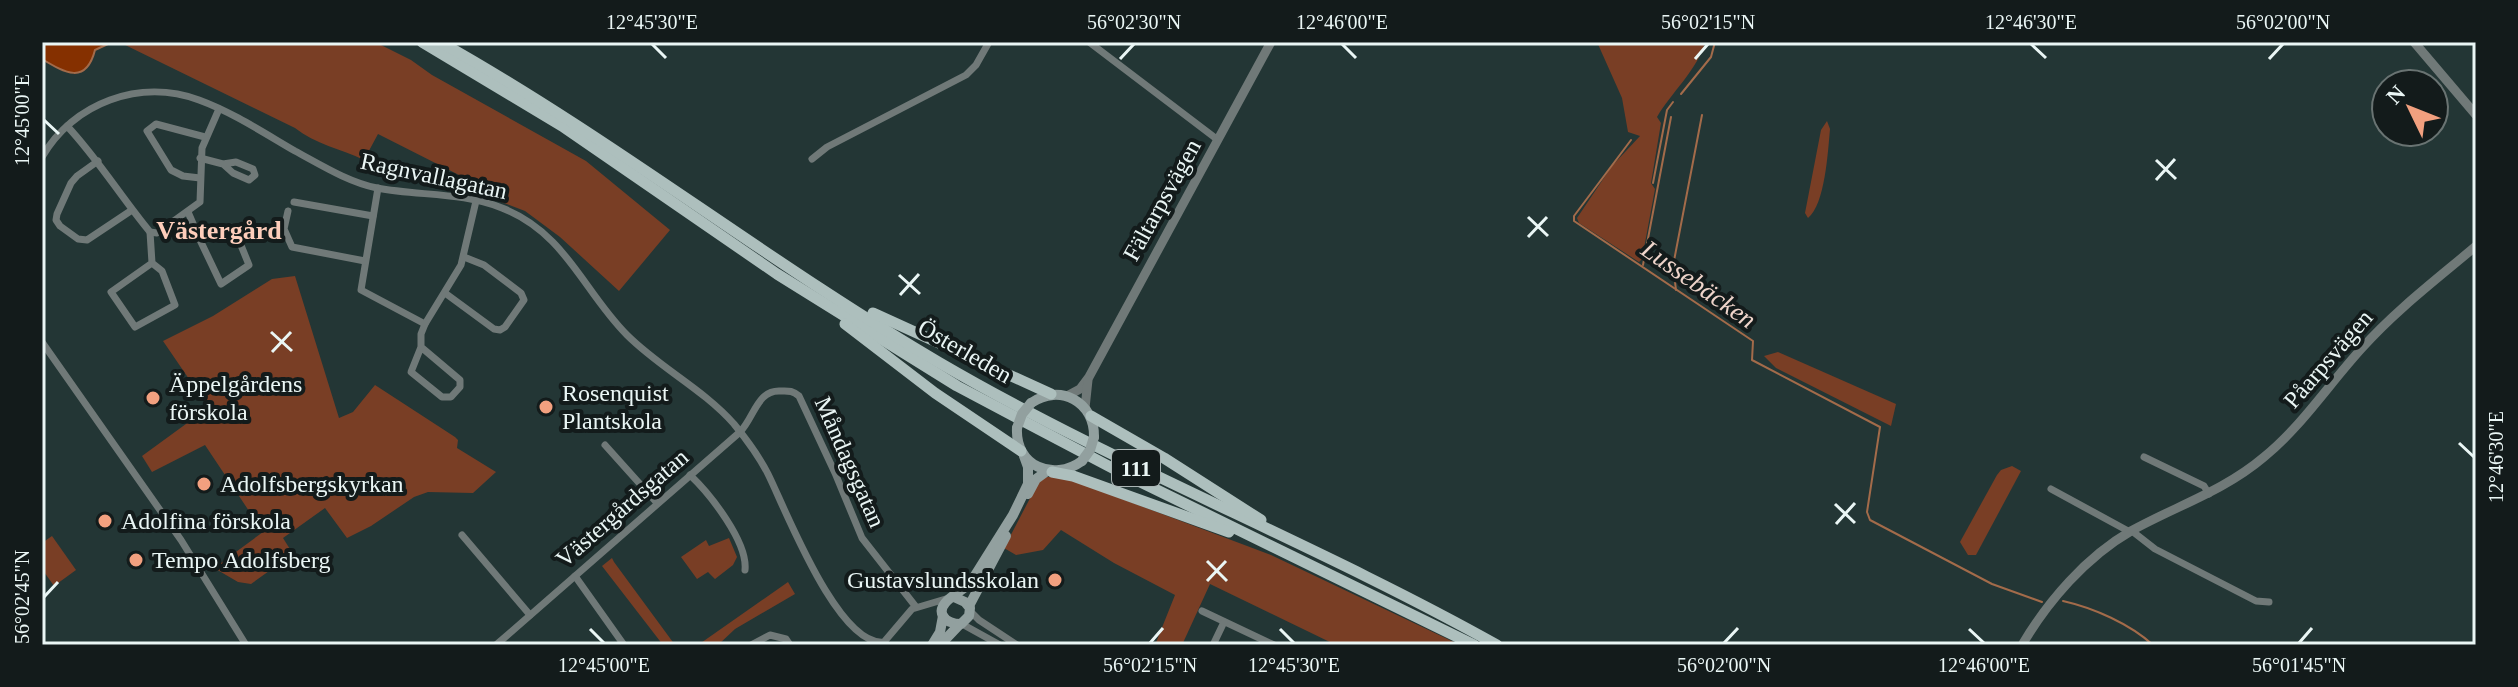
<svg xmlns="http://www.w3.org/2000/svg" width="2518" height="687" font-family="Georgia,serif">
	<rect width="100%" height="100%" fill="#233635"/>
	<!-- green -->
	<g fill="#793e25">
		<path d="M119 42H375L411 60 432 75 586 161 670 230 619 291 560 237 525 211 457 185 459 175 378 134 364 160C341 149 315 144 295 128Z"/>
		<path d="M1597 42H1705C1698 69 1671 93 1657 117L1661 123 1651 183 1655 189 1642 259 1639 262 1579 223 1577 218 1612 166 1640 136 1628 132 1622 98Z"/>
		<path d="M1827 121 1830 129C1828 151 1825 205 1808 218L1805 213 1821 130Z"/>
		<path d="M295 276 339 418 353 412 375 385 455 437 458 440 457 448 496 472 473 493 428 492 414 497 371 526 347 538 325 508 283 538 293 554 251 584 238 582 214 568 263 532 205 445 152 472 142 456 201 413 205 407 204 401 163 341 213 316 272 279Z"/>
		<path d="M1778 352 1896 404 1891 426 1776 368 1764 356Z"/>
		<path d="M2012 466 2021 471 1976 555H1968L1960 542 1997 475 2001 470Z"/>
		<path d="M1045 477H1064L1271 555 1460 645H1336L1210 584 1182 645H1155L1175 595 1114 563 1061 530 1043 550 1016 555 1004 548 1039 481Z"/>
		<path d="M52 536 76 570 54 586 42 569V543Z"/>
		<path d="M729 538 737 557 733 565 715 579 708 572 697 579 681 557 706 540 709 546Z"/>
		<path d="M612 558 614 562 675 645H663L602 566Z"/>
		<path d="M788 582 795 594 735 629 718 645H698Z"/>
	</g>
	<!-- water -->
	<path fill="#853000" stroke="#a36b4a" stroke-width="2" d="M42 42H110V43L95 50C86 85 65 73 42 59Z"/>
	<g fill="none" stroke-linecap="round" stroke-linejoin="round">
		<!-- stream -->
		<g stroke="#a36b4a" stroke-width="2">
			<path d="M1681 94 1711 57 1715 42"/>
			<path d="M1631 140 1574 216V221L1753 341 1752 360 1880 427 1867 512 1870 520 1992 584 2042 602"/>
			<path d="M1653 183 1667 110 1673 102"/>
			<path d="M1643 265 1671 117"/>
			<path d="M1676 290 1673 266 1702 115"/>
			<path d="M2063 601C2094 608 2130 624 2153 645"/>
		</g>
		<!-- minor -->
		<g stroke="#707978" stroke-width="7">
			<path d="M1089 42 1218 140"/>
			<path d="M67 126C98 159 121 197 150 232L157 233 200 202 202 148 219 109"/>
			<path d="M42 157C73 103 140 78 199 100 232 112 264 133 295 151 321 165 348 182 377 188 418 196 463 192 502 208 566 233 583 291 627 335 660 368 703 389 734 424 747 440 759 456 768 474 785 508 838 647 884 642L912 609 949 598"/>
			<path d="M200 158 223 164 233 173 249 180 255 175 253 169 236 162 223 164"/>
			<path d="M812 159 827 147 966 75 976 65 989 42"/>
			<path d="M98 161 77 176 71 183 57 214 56 220 60 226 78 239 87 240 132 210"/>
			<path d="M200 178 183 176 171 170 147 131 156 124 205 137"/>
			<path d="M378 188 361 290 425 324 461 265 476 201"/>
			<path d="M294 202 373 216"/>
			<path d="M288 211 284 229 292 247 365 261"/>
			<path d="M188 212 200 240 231 227 234 228 249 265 221 284 200 240"/>
			<path d="M150 232 152 263 111 292 135 327 175 305 162 271 152 263"/>
			<path d="M445 293 494 329 500 330 505 327 524 300 521 293 484 265 464 257"/>
			<path d="M42 342 181 540 246 645"/>
			<path d="M421 347 460 380V387L451 397H442L411 372 421 347V334L425 324"/>
			<path d="M605 445 657 503"/>
			<path d="M2144 457 2204 486 2209 494"/>
			<path d="M690 475C710 494 748 542 745 570"/>
			<path d="M2051 489 2130 532"/>
			<path d="M2132 531 2155 549 2256 601 2269 602"/>
			<path d="M462 535 530 615"/>
			<path d="M575 576 624 645"/>
			<path d="M970 611 979 620 1017 645"/>
			<path d="M1202 611 1274 645"/>
			<path d="M962 624 1000 645"/>
			<path d="M496 645 740 432C754 418 757 390 780 391 788 391 792 390 799 396L835 473 862 538 916 607"/>
			<path d="M751 645 770 635 786 639 790 645"/>
			<path d="M1213 645 1224 622"/>
		</g>
		<!-- tertiary -->
		<g stroke="#707978" stroke-width="9">
			<path d="M2414 42 2476 115"/>
			<path d="M1067 396 1080 389 1089 377 1271 42"/>
			<path d="M1085 408 1088 380"/>
			<path d="M2022 645C2048 601 2086 557 2131 531 2176 506 2224 491 2264 457 2302 426 2329 384 2362 348 2396 310 2437 279 2476 246"/>
		</g>
		<!-- secondary -->
		<g stroke="#92a09f" stroke-width="10">
			<path d="M1031 403C1060 383 1095 402 1094 437"/>
			<path d="M1017 428C1015 466 1053 482 1082 461"/>
			<path d="M1028 494 1036 479 1047 471"/>
			<path d="M954 597 965 602 970 608 969 616 961 624C955 624 947 623 943 616 935 602 964 591 971 582L1013 515 1028 484V467L1024 456"/>
			<path d="M969 606 1006 536"/>
			<path d="M932 645 940 632 943 616"/>
			<path d="M940 645 959 625"/>
		</g>
		<!-- primary -->
		<g stroke="#adbfbd" stroke-width="11">
			<path d="M422 42 562 126 777 274 957 386 1116 470 1474 645"/>
			<path d="M440 42C613 139 769 263 940 363 1120 468 1315 543 1497 645"/>
			<path d="M873 313 1051 394"/>
			<path d="M845 324 935 393 1021 451"/>
			<path d="M1091 416 1164 458 1261 520"/>
			<path d="M1052 472 1073 476 1229 532"/>
		</g>
		<!-- secondary-bridge -->
		<g stroke="#92a09f" stroke-width="10">
			<path d="M1017 428 1022 414 1031 403"/>
			<path d="M1082 461 1090 450 1094 437"/>
		</g>
	</g>
	<!-- ticks -->
	<path fill="none" stroke="#eaf6f5" stroke-width="3" d="M652 44 666 58M1342 44 1356 58M2031 44 2046 58M1120 59 1134 44M1695 59 1708 44M2269 59 2283 44M44 120 59 134M2156 160 2176 179M2156 180 2175 159M1528 217 1548 236M1528 237 1547 217M899 275 920 294M900 295 919 274M271 332 292 351M272 352 291 332M2459 443 2474 457M1835 504 1855 523M1836 524 1855 503M1207 561 1227 581M1207 581 1226 561M44 597 58 582M590 629 604 643M1280 629 1294 643M1969 629 1984 643M1150 643 1163 628M1724 643 1738 628M2299 643 2312 628"/>
	<!-- markers -->
	<g fill="#f2a07f" stroke="#131b1b" stroke-width="3">
		<circle cx="153" cy="398" r="8"/>
		<circle cx="546" cy="407" r="8"/>
		<circle cx="204" cy="484" r="8"/>
		<circle cx="105" cy="521" r="8"/>
		<circle cx="136" cy="560" r="8"/>
		<circle cx="1055" cy="580" r="8"/>
	</g>
	<g text-anchor="middle" stroke-width="8" stroke-linejoin="round" paint-order="stroke">
		<!-- shield labels -->
		<rect fill="#131b1b" stroke="#aab4b4" stroke-width="2" x="1112" y="450" width="48" height="36" rx="6"/>
		<g font-size="22" font-weight="bold" fill="#eaf6f5">
			<text x="1136" y="476">111</text>
		</g>
		<!-- street labels -->
		<g font-size="24" fill="#eaf6f5" stroke="#131b1b">
			<text transform="translate(434 176) rotate(12)" y="8">Ragnvallagatan</text>
			<text transform="translate(1162 200) rotate(-61)" y="8">Fältarpsvägen</text>
			<text transform="translate(965 351) rotate(30)" y="8">Österleden</text>
			<text transform="translate(2328 359) rotate(-49)" y="8">Påarpsvägen</text>
			<text transform="translate(850 462) rotate(66)" y="8">Måndagsgatan</text>
			<text transform="translate(622 508) rotate(-41)" y="8">Västergårdsgatan</text>
		</g>
		<!-- poi labels -->
		<g font-size="24" fill="#eaf6f5" stroke="#131b1b" text-anchor="start">
			<text x="169" y="392">Äppelgårdens<tspan x="169" dy="28">förskola</tspan></text>
			<text x="562" y="401">Rosenquist<tspan x="562" dy="28">Plantskola</tspan></text>
			<text x="220" y="492">Adolfsbergskyrkan</text>
			<text x="121" y="529">Adolfina förskola</text>
			<text x="152" y="568">Tempo Adolfsberg</text>
			<text x="1039" y="588" text-anchor="end">Gustavslundsskolan</text>
		</g>
		<!-- neighbourhood labels -->
		<g font-size="26" font-weight="bold" fill="#fecebb" stroke="#131b1b">
			<text x="219" y="239">Västergård</text>
		</g>
		<!-- water labels -->
		<g font-size="26" font-style="italic" fill="#efd5cb" stroke="#131b1b">
			<text transform="translate(1699 284) rotate(35)" y="9">Lussebäcken</text>
		</g>
	</g>
	<!-- border -->
	<rect width="2518" height="687" fill="none" stroke="#131b1b" stroke-width="88"/>
	<!-- north arrow -->
	<g transform="translate(2410 108) rotate(313)"><circle r="38" fill="#131b1b" stroke="#697372" stroke-width="2"/>
	<path d="M0-6L14 30L0 20L-14 30Z" fill="#f2a07f"/>
	<text y="-12" font-size="22" font-weight="bold" text-anchor="middle" fill="#eaf6f5">N</text>
	</g>
	<rect x="44" y="44" width="2430" height="599" fill="none" stroke="#eaf6f5" stroke-width="3"/>
	<g font-size="20" text-anchor="middle" fill="#eaf6f5">
		<text x="652" y="29">12°45'30"E</text>
		<text x="1134" y="29">56°02'30"N</text>
		<text x="1342" y="29">12°46'00"E</text>
		<text x="1708" y="29">56°02'15"N</text>
		<text x="2031" y="29">12°46'30"E</text>
		<text x="2283" y="29">56°02'00"N</text>
		<text transform="translate(22 120) rotate(-90)" y="7">12°45'00"E</text>
		<text transform="translate(2496 457) rotate(-90)" y="7">12°46'30"E</text>
		<text transform="translate(22 597) rotate(-90)" y="7">56°02'45"N</text>
		<text x="604" y="672">12°45'00"E</text>
		<text x="1150" y="672">56°02'15"N</text>
		<text x="1294" y="672">12°45'30"E</text>
		<text x="1724" y="672">56°02'00"N</text>
		<text x="1984" y="672">12°46'00"E</text>
		<text x="2299" y="672">56°01'45"N</text>
	</g>
</svg>
